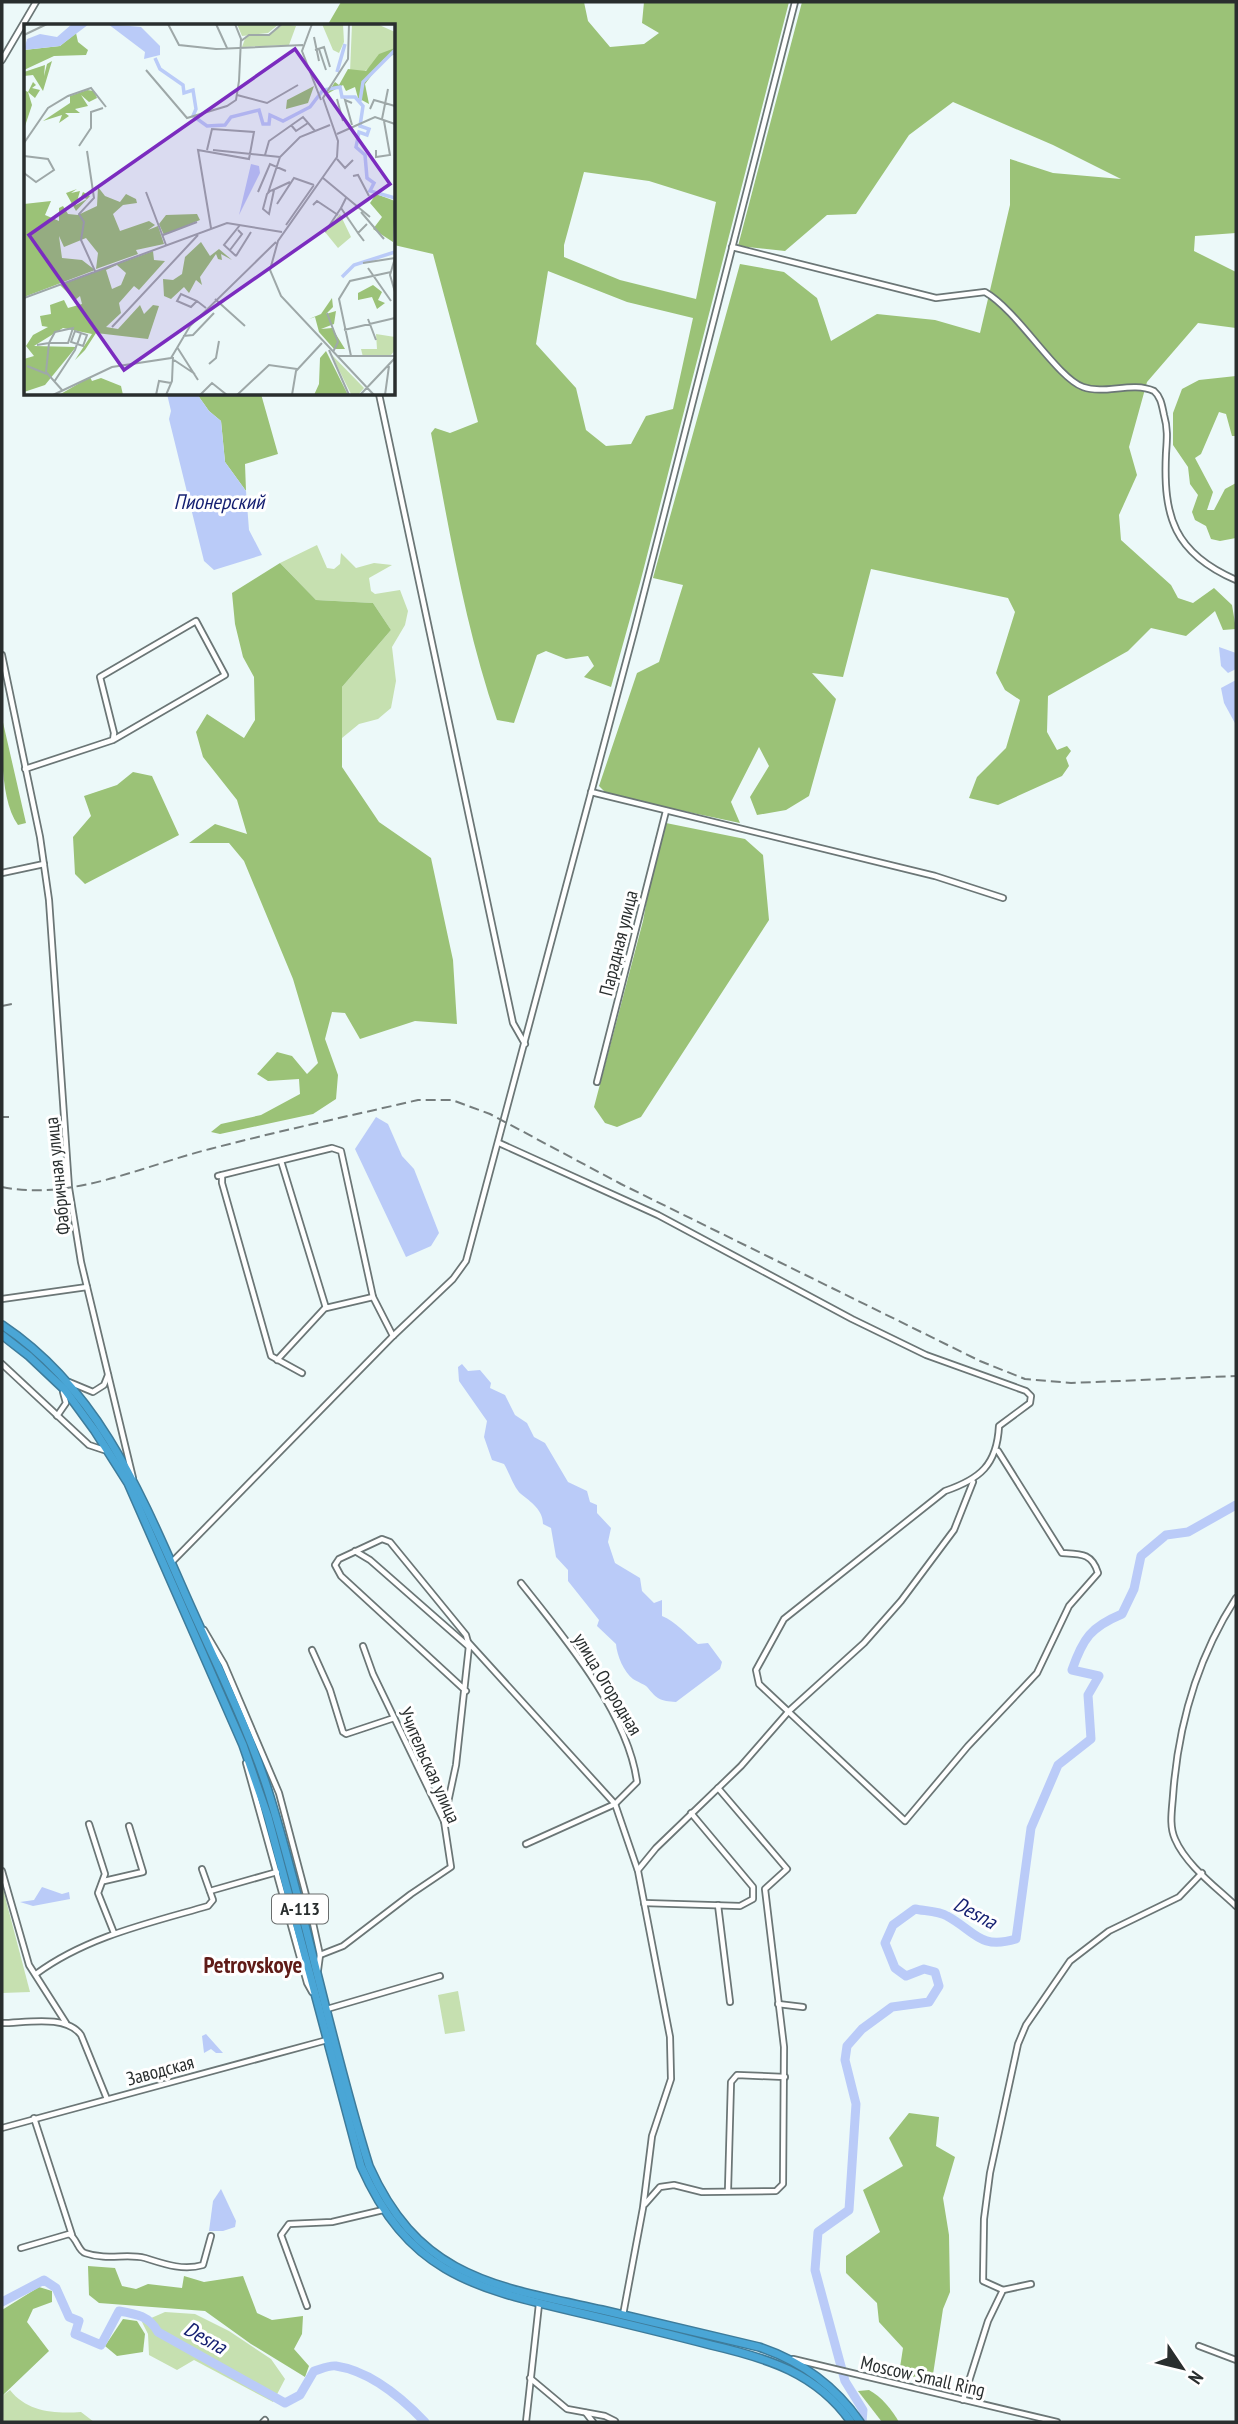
<svg xmlns="http://www.w3.org/2000/svg" width="1238" height="2424" font-family="'PT Sans Narrow',sans-serif">
	<rect width="100%" height="100%" fill="#ecf9f9"/>
	<!-- green -->
	<g fill="#c6e0b0">
		<path d="M317 545 327 568 334 569 340 564 341 553 356 568 374 563 392 565 369 578 371 591 375 594 400 590 408 611 405 625 392 647 396 681 391 708 378 719 359 724 342 738V687L391 630 373 603 316 600 280 563Z"/>
		<path d="M2 1885 30 1992 2 1993Z"/>
		<path d="M458 1991 465 2031 445 2034 438 1995Z"/>
		<path d="M165 2312 195 2314 229 2331 271 2359 285 2379 273 2402 194 2360 177 2370 149 2355 148 2334 142 2322Z"/>
		<path d="M10 2390C27 2412 55 2414 81 2412L94 2422H2V2396Z"/>
	</g>
	<!-- forest -->
	<g fill="#9bc277" fill-rule="evenodd">
		<path d="M341 2H584L588 21 610 47 644 44 659 33 642 23 644 2H789L640 583 611 687 584 677 594 666 588 656 566 659 546 651 537 655 514 723 497 720C465 627 449 529 431 433L435 428 450 433 478 422 433 254 394 245V26H327ZM584 172 649 181 716 202 696 299 620 280 564 257V245ZM548 271 627 302 693 318 673 409 646 416 631 444 606 446 586 430 576 388 536 344Z"/>
		<path d="M802 2H1236V233L1195 236 1194 251 1236 272V328L1198 323 1147 382 1129 447 1137 475 1119 515 1121 540 1171 585 1178 598 1193 603 1214 588 1232 605 1236 629 1223 630 1215 611 1186 636 1151 628 1128 651 1048 696 1047 732 1057 750 1067 746 1071 751 1066 758 1069 766 1062 776 998 805 969 798 977 777 1006 748 1020 700 1005 690 996 673 1015 612 1008 598 871 569 843 677 812 673 836 699 809 796 786 810 757 815 750 797 769 766 759 747 731 802 740 823 608 795 599 786 637 673 659 662 683 585 653 578 740 264 784 272 817 298 831 341 877 314 935 320 980 333 1010 205V159L1053 173 1121 179 1053 145 953 102 909 135 856 214 827 215 785 251 738 246Z"/>
		<path d="M1236 376V436H1232L1226 414 1219 412 1201 454 1195 458 1213 492 1207 510H1214L1225 489 1236 483V538L1220 541 1211 539 1206 526 1195 520 1192 512 1198 495 1190 484 1188 467 1173 445V413L1182 389 1199 380Z"/>
		<path d="M197 394H261L278 454 245 464 246 491 225 462 221 421 209 411Z"/>
		<path d="M280 563 316 600 373 603 391 630 342 687V767L379 822 431 858 453 960 457 1024 415 1021 360 1039 345 1013 332 1012 325 1039 338 1075 336 1099 313 1114 220 1134 211 1132 221 1124 261 1115 300 1094 299 1079 268 1081 257 1074 277 1052 292 1056 307 1074 318 1063 293 979 244 861 229 843H189L215 824 247 834 237 800 203 757 196 732 207 714 244 738 255 720 254 677 243 657 235 624 232 593Z"/>
		<path d="M2 718 26 823 18 825C0 800 2 748 2 718Z"/>
		<path d="M133 772 152 776 179 835 85 884 75 874 73 837 91 816 84 796 117 785Z"/>
		<path d="M661 822 745 839 763 855 769 920 641 1117 617 1127 605 1123 594 1107 643 921Z"/>
		<path d="M909 2113 939 2117 936 2146 955 2157 943 2198 949 2235 950 2292 943 2309 932 2381 899 2374 903 2348 879 2322 877 2303 846 2273V2256L880 2232 863 2190 903 2166 889 2138Z"/>
		<path d="M88 2266 115 2268 122 2286 136 2289 148 2284 182 2288 184 2276 204 2282 243 2276 257 2313 272 2320 303 2316 302 2334 294 2349 309 2366 305 2377 251 2344 205 2311 99 2303 89 2295Z"/>
		<path d="M39 2287 52 2291V2302L33 2309 27 2322 49 2351 2 2396V2310Z"/>
		<path d="M123 2319 137 2321 145 2334 143 2352 117 2356 105 2346Z"/>
		<path d="M869 2390C882 2397 892 2410 899 2422H882L858 2391Z"/>
	</g>
	<!-- water -->
	<g fill="#bacbf8">
		<path d="M167 394H197L209 411 221 421 225 462 246 491 249 530 262 555 214 570 204 561 169 419 171 411Z"/>
		<path d="M1219 647 1236 653V669L1228 673 1221 666Z"/>
		<path d="M1236 680V725L1224 703 1221 688Z"/>
		<path d="M376 1117 388 1124 402 1156 414 1169 439 1233 431 1246 406 1257 355 1149Z"/>
		<path d="M462 1364 468 1371 480 1370 491 1383 490 1388 505 1395 515 1415 527 1423 534 1437 545 1443 568 1482 587 1491 590 1502 597 1505V1513L611 1528 608 1542 615 1563 640 1578 642 1591 654 1603 662 1600V1616C675 1621 687 1635 698 1644L708 1643 722 1662 720 1669 676 1702C660 1701 657 1699 648 1688 645 1684 637 1682 633 1679 624 1672 617 1656 616 1644L597 1626 599 1620 568 1581V1570L556 1557 551 1528 543 1524C543 1510 531 1502 521 1494 514 1488 509 1472 504 1464L492 1460 484 1437 487 1421 459 1381 458 1367Z"/>
		<path d="M42 1887 62 1894 69 1892 70 1899 33 1906 20 1902 34 1900Z"/>
		<path d="M206 2034 223 2053H216L211 2049 204 2053 202 2036Z"/>
		<path d="M221 2189 236 2221 235 2227 223 2231H209L213 2201Z"/>
	</g>
	<g fill="none" stroke-linecap="round" stroke-linejoin="round">
		<!-- river -->
		<g stroke="#bacbf8" stroke-width="9">
			<path d="M2 2302 44 2280 56 2288 69 2317 79 2321 75 2334 101 2345 119 2311C137 2314 149 2316 158 2332L285 2403 300 2395 314 2371C321 2369 329 2365 336 2366 370 2371 402 2398 425 2422"/>
			<path d="M862 2422 863 2410 845 2381 815 2270 818 2232 849 2210 856 2104 845 2060 847 2046 862 2029 892 2007 929 2002 939 1986 935 1972 924 1969 906 1976 895 1968 885 1943 893 1925 915 1909C924 1911 939 1911 947 1916 975 1931 979 1950 1016 1939L1031 1828 1058 1765 1091 1739 1088 1695 1099 1676 1072 1670C1083 1638 1091 1627 1122 1614L1134 1589 1141 1556 1166 1535 1188 1532 1236 1505"/>
		</g>
		<!-- minor casing -->
		<g stroke="#6b7676" stroke-width="8">
			<g id="minor">
				<path d="M2 60 36 2"/>
				<path d="M732 247 936 298 985 292C1018 311 1057 378 1083 387 1105 395 1132 381 1154 391 1161 397 1162 406 1164 415 1168 429 1167 439 1166 453 1163 517 1174 553 1236 580"/>
				<path d="M379 394 513 1023 525 1044"/>
				<path d="M2 655 40 837 49 900 69 1188 81 1262 133 1478"/>
				<path d="M25 769 113 740 225 675 196 621 100 677 114 733 113 740"/>
				<path d="M591 792 935 876 1003 898"/>
				<path d="M2 873 44 864"/>
				<path d="M597 1082 666 811"/>
				<path d="M499 1143 658 1215 852 1319 926 1355 1026 1391 1031 1396 1030 1403 999 1426C997 1465 980 1479 945 1491L784 1619 756 1670 759 1684 905 1821 968 1746 1037 1673 1069 1606 1098 1573C1092 1553 1081 1554 1062 1553L998 1451"/>
				<path d="M281 1161 326 1308 373 1297"/>
				<path d="M222 1175V1183L271 1356 302 1373"/>
				<path d="M218 1176 332 1148 341 1151 373 1297 393 1336"/>
				<path d="M2 1299 87 1287"/>
				<path d="M277 1360 325 1308"/>
				<path d="M2 1364 89 1445 104 1450"/>
				<path d="M69 1382 93 1392 104 1385 108 1375"/>
				<path d="M57 1416 66 1403 63 1392"/>
				<path d="M355 1551 370 1560 468 1646"/>
				<path d="M171 1563 393 1336 453 1279 466 1261 635 628 795 2"/>
				<path d="M521 1583C564 1637 628 1713 637 1782L615 1804 526 1844"/>
				<path d="M1236 1598C1198 1657 1178 1725 1173 1796 1172 1810 1169 1826 1175 1839 1186 1865 1216 1887 1236 1906"/>
				<path d="M204 1630 224 1664 279 1793 311 1914 320 1955 318 1970"/>
				<path d="M468 1642 615 1804 638 1871 670 2037 671 2079 652 2136 643 2208 623 2315"/>
				<path d="M312 1650 330 1690 343 1732 346 1734 394 1718"/>
				<path d="M246 1763 307 1983 312 1992"/>
				<path d="M444 1821 456 1765 469 1646 466 1635 390 1542 382 1539 339 1559 335 1565 341 1576 466 1691"/>
				<path d="M89 1824 105 1874 98 1893 114 1933"/>
				<path d="M638 1870 656 1848 741 1766 789 1711 864 1643 901 1601 954 1530 973 1482"/>
				<path d="M2 1871 29 1965 66 2023"/>
				<path d="M104 1881 143 1872 129 1826"/>
				<path d="M210 1891 277 1872"/>
				<path d="M644 1903 740 1906 753 1899V1887L691 1813"/>
				<path d="M718 1905 730 2002"/>
				<path d="M320 1955 343 1946 411 1894 451 1867 444 1821 373 1674 363 1646"/>
				<path d="M36 1974C86 1937 149 1923 208 1906L213 1900 202 1869"/>
				<path d="M778 2004 803 2007"/>
				<path d="M327 2009 440 1976"/>
				<path d="M2 2023C25 2023 66 2014 81 2035L107 2099"/>
				<path d="M34 2118 72 2235"/>
				<path d="M2 2128 327 2040"/>
				<path d="M728 2190 731 2082 737 2075 785 2077"/>
				<path d="M645 2204 660 2187 674 2185 702 2192 776 2191 783 2184 784 2047 765 1889 787 1869 718 1788"/>
				<path d="M21 2248 69 2234C77 2238 78 2251 85 2253 108 2261 126 2253 145 2258 164 2264 183 2271 203 2265L211 2236"/>
				<path d="M1003 2290 983 2281 984 2219 990 2173 1018 2044 1026 2025 1070 1961 1109 1931 1179 1897 1202 1873"/>
				<path d="M307 2306 281 2235 289 2224 332 2222 383 2210"/>
				<path d="M1199 2346 1236 2360"/>
				<path d="M793 2359 1057 2422"/>
				<path d="M530 2378 567 2409 605 2416 615 2421"/>
				<path d="M963 2400 988 2321 1003 2290 1031 2284"/>
				<path d="M586 2413 593 2422"/>
				<path d="M263 2422 265 2420"/>
				<path d="M526 2422 539 2304"/>
			</g>
		</g>
		<!-- highway casing -->
		<g stroke="#3e7c9b" stroke-width="10">
			<g id="highway">
				<path d="M2 1325C96 1388 138 1487 182 1587 212 1656 248 1725 270 1797 307 1919 331 2044 369 2166 419 2278 494 2286 602 2310 655 2322 707 2335 759 2347 801 2361 835 2386 860 2422"/>
				<path d="M2 1335 29 1356 65 1390 95 1431 128 1483 243 1745 268 1817 361 2166C407 2270 469 2287 572 2311 619 2322 665 2333 711 2345 767 2358 817 2373 851 2422"/>
			</g>
		</g>
		<!-- minor -->
		<use href="#minor" stroke="#fff" stroke-width="4.5"/>
		<!-- highway -->
		<use href="#highway" stroke="#4aa6d6" stroke-width="7"/>
		<!-- rail -->
		<g stroke="#757d7d" stroke-width="2" stroke-dasharray="10 5" stroke-linecap="butt">
			<path d="M2 1006 12 1004"/>
			<path d="M2 1117H9"/>
			<path d="M2 1187C72 1201 142 1166 210 1149 279 1131 349 1116 418 1100H452L490 1114 621 1184 980 1361 1025 1379 1071 1383 1236 1376"/>
		</g>
	</g>
	<g text-anchor="middle" stroke-width="6" stroke-linejoin="round" paint-order="stroke">
		<!-- shield labels -->
		<rect fill="#fff" stroke="#696d6d" stroke-width="2" x="272" y="1894.5" width="56" height="29" rx="5"/>
		<g font-size="18" font-weight="bold" fill="#292e2e">
			<text x="300" y="1915">А-113</text>
		</g>
		<!-- street labels -->
		<g font-size="19" fill="#292e2e" stroke="#fff">
			<text transform="translate(618 943) rotate(-76)" y="7">Парадная улица</text>
			<text transform="translate(57 1176) rotate(-96)" y="7">Фабричная улица</text>
			<text transform="translate(608 1684) rotate(59)" y="7">улица Огородная</text>
			<text transform="translate(430 1765) rotate(66)" y="7">Учительская улица</text>
			<text transform="translate(160 2070) rotate(-15)" y="7">Заводская</text>
			<text transform="translate(923 2376) rotate(13)" y="7">Moscow Small Ring</text>
		</g>
		<!-- water labels -->
		<g font-size="21" font-style="italic" fill="#141f71" stroke="#fff">
			<text x="219" y="509">Пионерский</text>
			<text transform="translate(975 1913) rotate(28)" y="7">Desna</text>
			<text transform="translate(205 2338) rotate(29)" y="7">Desna</text>
		</g>
		<!-- quarter labels -->
		<g font-size="23" font-weight="bold" fill="#5f1b17" stroke="#fff">
			<text x="253" y="1973">Petrovskoye</text>
		</g>
	</g>
	<!-- overview -->
	<g transform="translate(24 24)">
		<rect width="371" height="371" fill="#ecf9f9"/>
		<path d="M213 0H255L244 9 218 12ZM260 0 272 2 265 21 218 23 222 12H243ZM298 0H319L320 18 315 29 309 26ZM328 0H353L371 8V24L341 47 326 48ZM316 190 327 213 314 224 301 208ZM352 310 371 313V326L367 331 339 333 337 325H353ZM307 330 340 364 334 371 327 370Z" fill="#c6e0b0"/>
		<path d="M52 9 54 18 64 26 62 31 30 32 0 46V26L36 22ZM371 24V30L360 35 341 60 345 80 334 74 331 63 322 67 319 61 303 70 311 58 315 61 324 45 342 47 355 30ZM28 37 19 67 9 51 0 52V48L21 41 20 52 23 40ZM9 58 12 61 8 64 16 66 11 74 4 68 8 81 0 105V66L4 68ZM290 62 284 79 262 85 263 76ZM63 66 70 67 73 74 65 78 57 71 64 82 51 85 56 89H41L45 92 35 99 38 91 19 97 46 79V72ZM74 163 81 172 96 178 102 170 112 175 113 179 99 181 89 190 96 207 125 197 131 201 124 206 134 202 140 220 112 226 114 230 72 245 74 229 62 214 40 223 35 212 38 234 58 236 71 246 0 273V180L27 177 21 191 35 197V184L39 182 44 190 54 191 73 182ZM53 165 47 169 56 167 52 181 63 175 57 173 59 168 66 172 52 187 42 169ZM352 170 371 177 369 218 349 205 358 193 346 179ZM173 190 176 196 140 211 135 200 142 191ZM177 218 186 232 195 225 208 236 197 230 198 236 194 235 192 230 176 253 178 261 172 256 165 269 160 263 147 275 140 272 139 255 149 256 158 250 161 233ZM129 227 130 236 141 237 115 266 110 262 95 279 97 289 82 303 94 305 116 281 120 290 129 281 135 282 124 315 72 309 61 326 51 336 68 310 39 304 10 322 52 323 21 361 0 368V335L10 332 2 322 9 311 24 303 18 302 16 292 27 290 26 281 40 276 44 284 58 280 56 272 51 276 36 261ZM93 241 102 249 97 261 88 265 82 246ZM349 261 358 268 354 276 361 279 353 285 348 273 334 276V269ZM308 274 309 283 302 290 312 287 310 300 297 305 308 304 321 325H310L295 308 291 293 285 295 297 290ZM302 327 324 371H290L295 360 296 334ZM66 353 68 357 77 354 97 362 99 371H35Z" fill="#9bc277" fill-rule="evenodd"/>
		<path d="M48 0H65L36 22 0 26 3 15 16 10 33 13ZM84 0 117 3 136 22V31L120 35 121 28ZM227 140 235 142 236 149 215 191Z" fill="#bacbf8"/>
		<path fill="none" stroke="#bacbf8" stroke-width="3.5" d="M131 34 136 45 159 61 160 69 169 66 172 85 169 92 183 102 201 101 207 93 235 86 239 100H245L246 91 259 97 286 83 299 66 316 63 318 73H331L339 82 336 102 345 105 343 111 335 108 332 123 341 131 343 154 350 159 346 167 371 174M313 48 321 20M336 77 339 58 371 26M318 253 330 241 371 228"/>
		<path fill="none" stroke="#9ea8a8" stroke-width="2" d="M144 0 155 21 192 25 279 21M192 0 203 24M288 0 278 27 297 76M325 0 324 35 299 74 314 117 313 133 254 217 246 246 257 272 350 371M0 11 23 0M290 13 295 37M217 17 225 11H245L258 0M295 25 302 46M291 26 300 23 306 43M122 46 163 94 203 82 212 76 215 57 217 15 211 0M213 71 243 79 274 61M313 75 319 97M328 79 321 76 328 101M346 85 350 76 371 82M358 95 364 65M267 101 272 107 284 99M313 110 351 93 371 100M0 119 24 84 44 72 67 64 82 83M55 122 67 104V88L79 84M183 126 188 105 230 108 225 135 174 126 187 204M189 126 256 133M352 126V133L366 131 360 97M63 127 70 174 55 190 60 198 57 216 71 247M241 131 245 117 279 93 291 107M0 132 24 135 30 146 12 158 0 149M313 135 321 144 329 136M329 152 334 151 345 172M299 154 346 193M250 166 245 190 239 185 243 170 246 167 251 165 266 158M122 168 142 221M234 168 246 140 262 147M244 169 256 133 276 113 306 101M322 174 317 184 334 209M253 180 270 154 290 161M289 181 293 177 314 191M337 188 360 215M262 201 290 161M301 208 317 184M139 211 173 198M340 217 334 209 343 200M206 226 218 210 214 206M212 232 200 221 216 201M212 232 227 208M371 234 366 251 371 268M339 239 371 234M344 244 367 277M0 274 203 199 258 208M191 275 221 302M173 277 167 283 153 277 157 270 173 277 182 284M303 289 314 318 309 328M344 295 352 316M88 303 174 211M49 304 44 319H25L31 308ZM320 306 371 294M159 312 169 311 190 289M13 321 25 319 22 348 38 366M153 323 174 356M305 326 325 371M314 332H371M327 332 315 275 326 257 367 248M150 336 171 350M185 340 192 334 195 317M3 342 23 350M30 358 51 326 53 320 54 318 57 309 63 311 59 322 47 318 51 307 57 309M29 371 88 343 147 334 166 302 252 218M132 371 135 357 147 359M142 371 148 357 149 333M176 371 188 359 203 371M213 371 245 341 273 345M268 371 272 347 298 319M336 371 371 334M361 371 365 342"/>
		<path fill="#7b2cbf" fill-opacity="0.15" stroke="#7b2cbf" stroke-width="3.5" d="M271 25 366 160 100 346 5 211Z"/>
		<rect width="371" height="371" fill="none" stroke="#292e2e" stroke-width="3.5"/>
	</g>
	<!-- border -->
	<rect width="1238" height="2424" fill="none" stroke="#292e2e" stroke-width="7"/>
	<!-- north arrow -->
	<g transform="translate(1182 2368) rotate(125)" stroke="#ffffff" stroke-width="5" paint-order="stroke">
	<path d="M0-5L12 26L0 18L-12 26Z" fill="#292e2e"/>
	<text y="-10" font-size="19" font-weight="bold" text-anchor="middle" fill="#292e2e">N</text>
	</g>
</svg>
